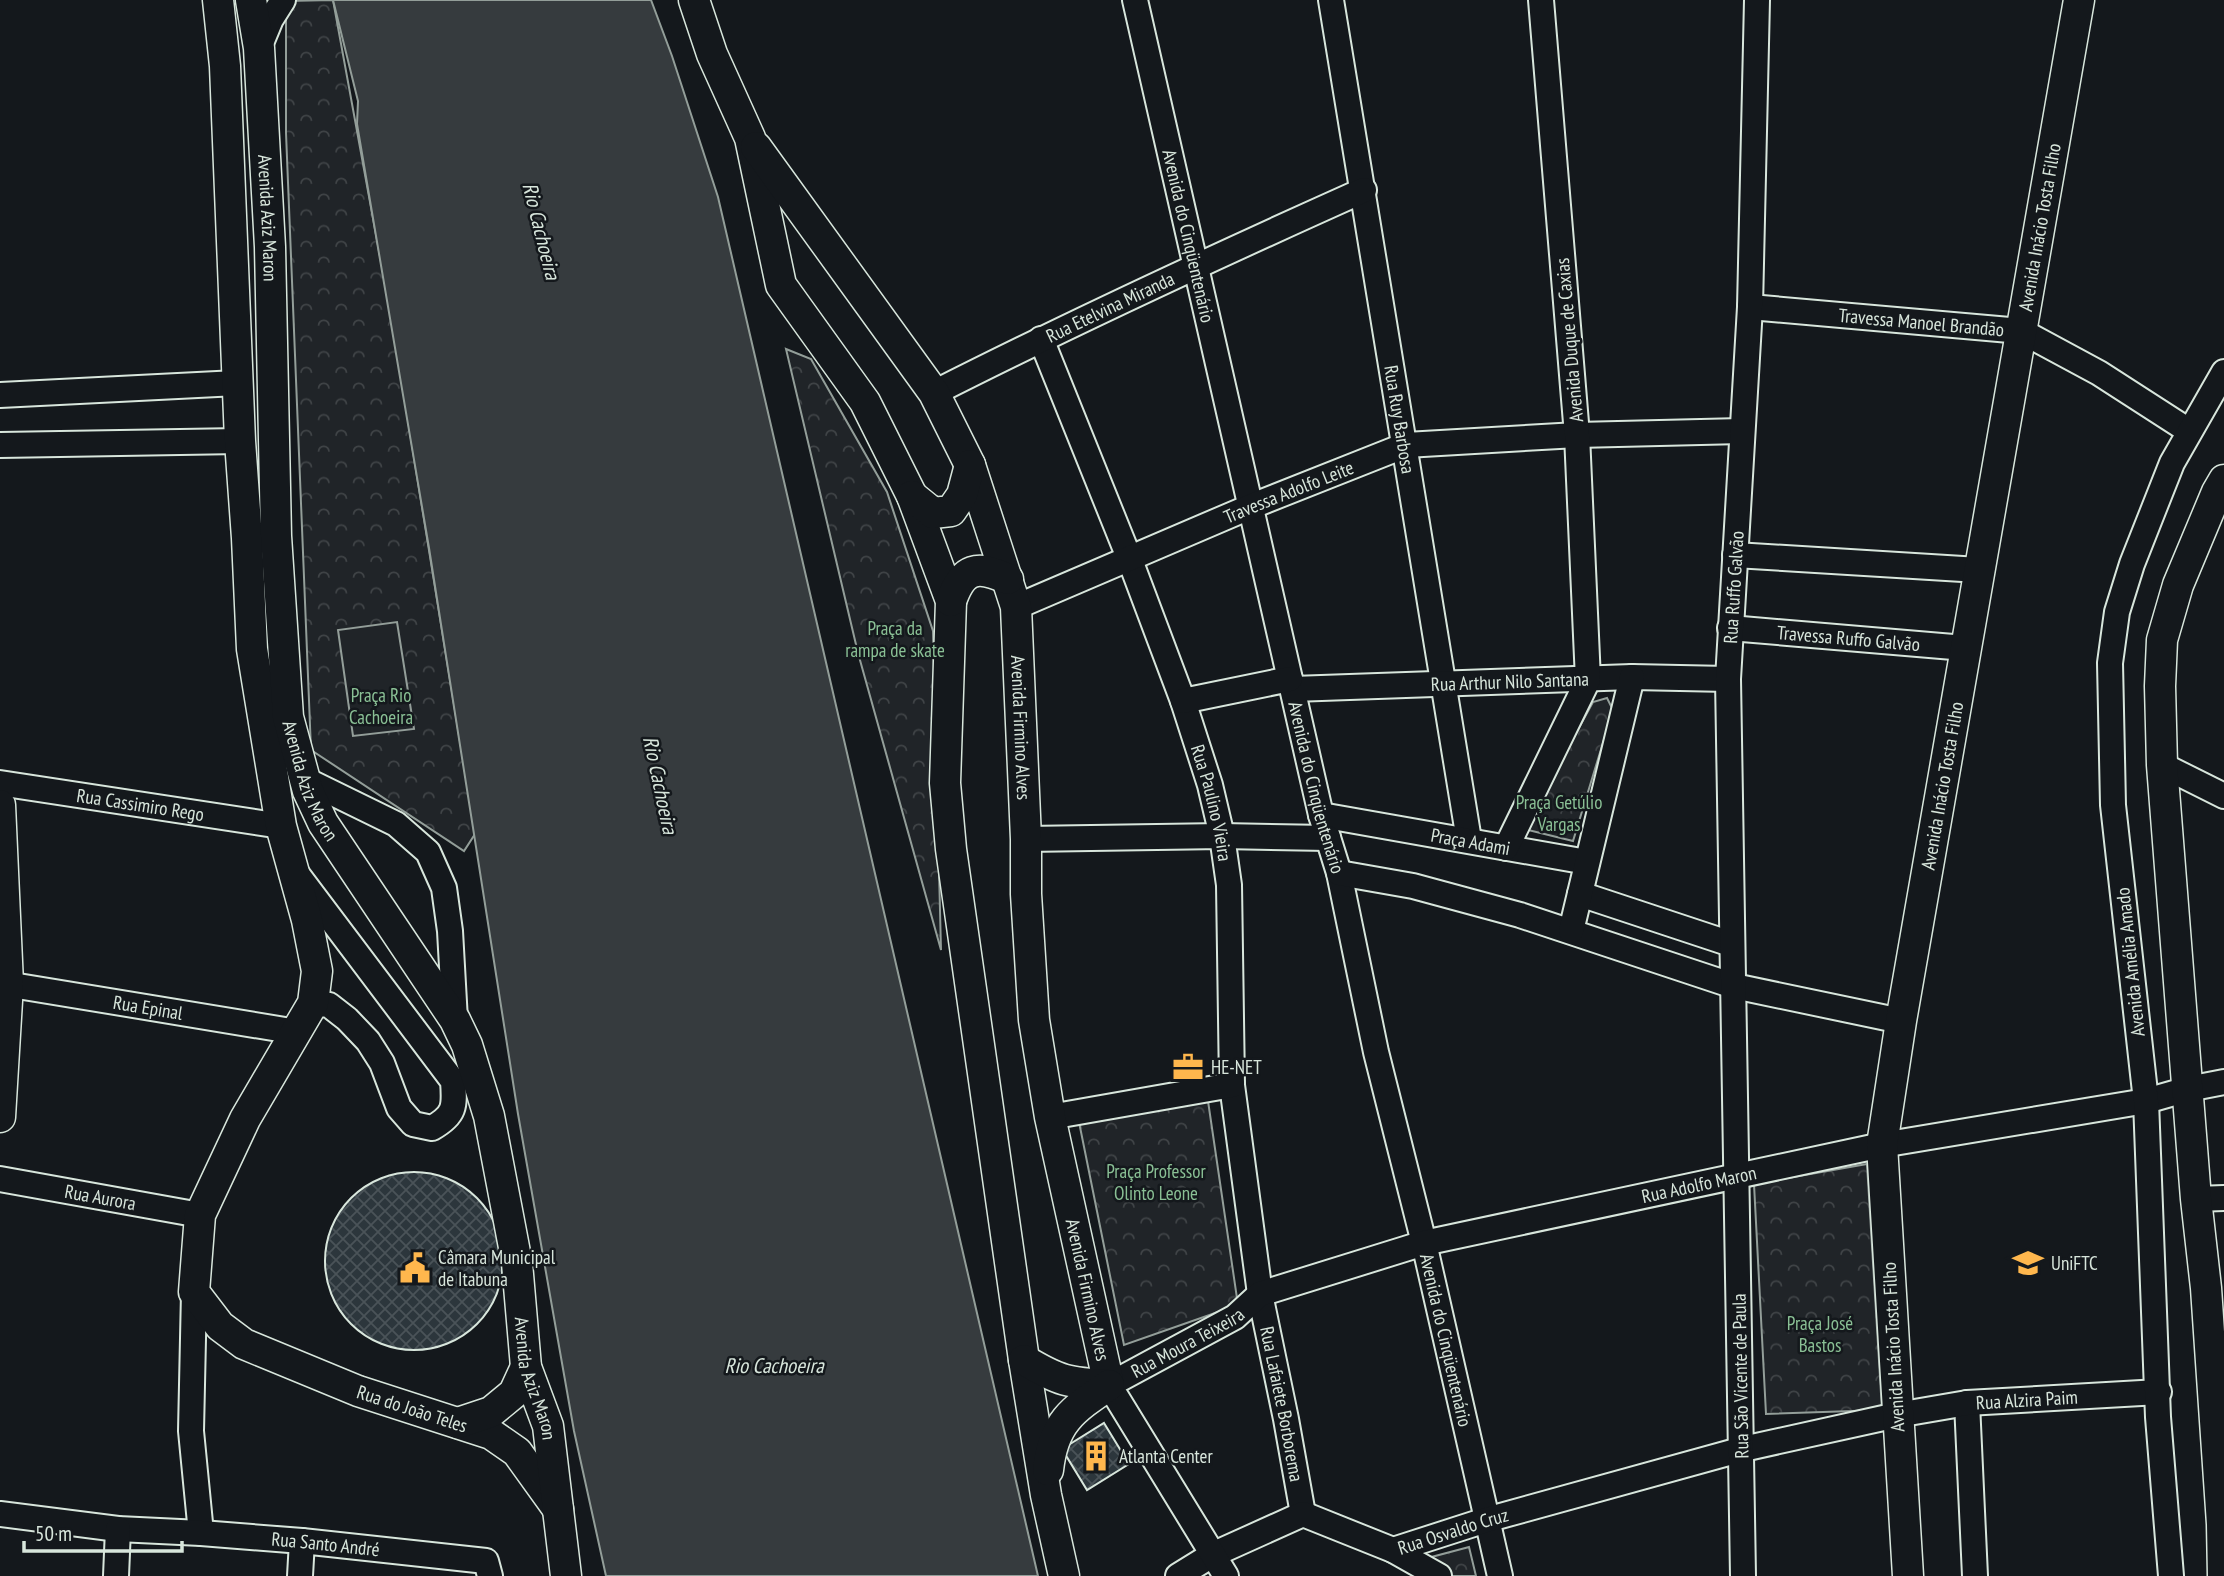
<svg xmlns="http://www.w3.org/2000/svg" width="2224" height="1576" font-family="'PT Sans Narrow',sans-serif">
	<defs>
		<pattern id="forest-crowns" width="20" height="18" patternUnits="userSpaceOnUse" patternTransform="scale(1.75)"><rect width="20" height="18" fill="#202428"/><path d="M2 6a3 3 0 1 1 6 0M12 15a3 3 0 1 1 6 0" fill="none" stroke="#404447"/></pattern>
		<pattern id="building-cross-hatch" width="8" height="8" patternUnits="userSpaceOnUse" patternTransform="scale(1.75)"><rect width="8" height="8" fill="#2c363c"/><path d="M0 0l8 8M0 8l8-8" fill="none" stroke="#4a5358"/></pattern>
	</defs>
	<rect width="100%" height="100%" fill="#14181c"/>
	<!-- forest -->
	<g fill="url(#forest-crowns)" stroke="#939e99" stroke-width="2">
		<path d="M333 0 392 322 475 834 464 851 311 750 286 133V1Z"/>
		<path d="M786 349 811 359 887 492 933 631 941 950 858 653Z"/>
		<path d="M1607 698 1613 710 1573 841 1524 829 1593 702Z"/>
		<path d="M1208 1101 1238 1305 1124 1345 1079 1122Z"/>
		<path d="M1867 1164 1882 1410 1766 1414 1754 1184Z"/>
		<path d="M1469 1547 1476 1576H1451L1424 1559Z"/>
	</g>
	<!-- pitch -->
	<path fill="#202428" stroke="#939e99" stroke-width="2" d="M397 622 414 729 353 736 338 630Z"/>
	<!-- water -->
	<path fill="#363b3e" stroke="#939e99" stroke-width="2" d="M333 0H651L672 56 718 197 1038 1576H606L574 1431 518 1114 429 548 357 124 358 101Z"/>
	<!-- building -->
	<g fill="url(#building-cross-hatch)" stroke="#d8e6dc" stroke-width="2">
		<circle cx="414" cy="1261" r="89"/>
		<path d="M1104 1423 1129 1464 1087 1490 1062 1449Z"/>
	</g>
	<g fill="none" stroke-linecap="round" stroke-linejoin="round">
		<!-- minor casing -->
		<g stroke="#d8e6dc" stroke-width="28">
			<g id="minor">
				<path id="s1" d="M1135 0 1321 815 1339 873 1376 1052 1424 1243 1500 1576"/>
				<path id="s2" d="M1331 0 1469 840"/>
				<path d="M259 48 271 19 283 0"/>
				<path id="s3" d="M1750 307 2021 331 2099 373 2189 431"/>
				<path id="s4" d="M1041 339 1130 560 1183 701 1210 785 1222 836 1229 885 1232 1085 1260 1294 1286 1419 1303 1514"/>
				<path id="s5" d="M934 393C1076 321 1219 255 1364 190"/>
				<path d="M0 395 237 383"/>
				<path d="M0 445 240 441"/>
				<path d="M1735 555 1979 570"/>
				<path id="s6" d="M1016 607 1252 506 1406 445 1577 435 1742 431"/>
				<path id="s7" d="M1730 628 1965 648"/>
				<path id="s8" d="M1293 689 1632 677 1728 679"/>
				<path d="M1183 701 1290 679"/>
				<path d="M2162 765 2224 796"/>
				<path d="M304 779 396 824 428 852 444 888 450 931 455 1020"/>
				<path id="s9" d="M0 783 281 826"/>
				<path id="s10" d="M1321 815 1587 862"/>
				<path d="M1026 839 1222 836 1328 838"/>
				<path d="M1506 848 1588 680 1577 435 1541 0"/>
				<path d="M1339 873 1413 886 1520 915 1734 986 1901 1021"/>
				<path d="M297 874 453 1081C455 1107 455 1115 432 1128L413 1124 399 1108 382 1063 368 1041 347 1019 329 1005 313 1003"/>
				<path d="M1580 894 1731 944"/>
				<path d="M1571 931 1632 677"/>
				<path id="s11" d="M0 983 297 1032"/>
				<path d="M1050 1117 1232 1085"/>
				<path id="s12" d="M0 1179 200 1215"/>
				<path d="M2196 1199 2224 1198"/>
				<path d="M194 1292 191 1431 201 1533"/>
				<path d="M1967 1403 1975 1576"/>
				<path id="s13" d="M0 1514 118 1529 201 1533 302 1541 486 1561 490 1576"/>
				<path id="s14" d="M1393 1550 1486 1520 1743 1449 1897 1415 1967 1403 2159 1392"/>
				<path d="M116 1576 118 1529"/>
				<path d="M300 1576 302 1541"/>
				<path d="M1178 1576 1212 1555 1303 1514 1393 1550 1439 1576"/>
				<path id="s15" d="M1226 1576 1109 1385 1235 1317 1260 1294 1424 1243 1882 1145 2146 1101 2188 1089 2224 1082"/>
				<path id="s16" d="M1743 1576 1728 679 1750 307 1757 0"/>
				<path d="M2171 1576 2158 1417 2146 1101 2113 805 2110 663 2117 612 2132 564 2172 463 2224 372"/>
			</g>
		</g>
		<!-- major casing -->
		<g stroke="#d8e6dc" stroke-width="33">
			<g id="major">
				<path id="s17" d="M218 0 225 66 240 441 247 538 252 649 281 826 307 920 317 971 313 1003 245 1119 200 1215 194 1292 220 1326 244 1344 358 1391 491 1434 517 1452 558 1509"/>
				<path id="s18" d="M251 0 259 48 270 247 276 536 288 717 308 791 323 823 455 1020 467 1045 489 1116 517 1263 526 1367 548 1426 566 1576"/>
				<path d="M694 0 712 54 750 138 781 285 865 402 912 496 951 601 945 783 951 849 1024 1360 1046 1495 1064 1576"/>
				<path id="s19" d="M756 147 934 393 970 465 1016 607 1026 839V894L1034 1020 1050 1117 1109 1385"/>
				<path d="M912 496 933 513 951 511 962 495 970 465"/>
				<path d="M951 601C963 567 977 565 1008 579"/>
				<path d="M0 805 8 984 0 1117"/>
				<path d="M1024 1360C1059 1381 1068 1383 1109 1385"/>
				<path d="M458 1423 491 1412 514 1393 526 1367"/>
				<path d="M1048 1470C1053 1423 1072 1410 1109 1385"/>
				<path id="s20" d="M1908 1576 1882 1145 1901 1021 2079 0"/>
				<path d="M2223 1576 2222 1524 2206 1288 2196 1199 2162 765 2160 686 2162 640 2178 585 2217 492 2224 480"/>
			</g>
		</g>
		<!-- minor -->
		<use href="#minor" stroke="#14181c" stroke-width="24"/>
		<!-- major -->
		<use href="#major" stroke="#14181c" stroke-width="30"/>
	</g>
	<!-- icons -->
	<defs>
		<g id="office-bare" transform="scale(2.415)"><path d="M-6-3h4V-5.5h4V-3h4V5H-6ZM-1-4.5V-3h2v-1.5ZM-6 0V1H6V0Z" fill="#ffb74d" stroke="#14181c" stroke-width="2.5" paint-order="stroke"/></g>
		<g id="university-bare" transform="scale(2.415)"><path d="M0-5L7-2L0 1L-7-2ZM-4 1L0 2.5L4 1V4Q0 6-4 4Z" fill="#ffb74d" stroke="#14181c" stroke-width="2.5" paint-order="stroke"/></g>
		<g id="civic-bare" transform="scale(2.415)"><path d="M-.6-6.5H3V-4.5H.6V-3L4-1V1h2V6H-6V1h2V-1L-.6-3ZM-1.2 2.5V6h2.4V2.5Z" fill="#ffb74d" stroke="#14181c" stroke-width="2.5" paint-order="stroke"/></g>
		<g id="building-bare" transform="scale(2.415)"><path d="M-4-6H4V6H1V3H-1V6H-4ZM-2.5-4.3h1.7v1.8h-1.7ZM.8-4.3h1.7v1.8H.8ZM-2.5-1h1.7V.8h-1.7ZM.8-1h1.7V.8H.8Z" fill="#ffb74d" stroke="#14181c" stroke-width="2.5" paint-order="stroke"/></g>
	</defs>
	<g fill-rule="evenodd">
		<use href="#office-bare" x="1188" y="1067"/>
		<use href="#university-bare" x="2028" y="1263"/>
		<use href="#civic-bare" x="415" y="1268"/>
		<use href="#building-bare" x="1096" y="1456"/>
	</g>
	<g text-anchor="middle" stroke-width="5" stroke-linejoin="round" paint-order="stroke">
		<!-- street labels -->
		<g font-size="19" fill="#d8e6dc" stroke="#14181c">
			<text dy="7" stroke="none"><textPath href="#s18" startOffset="219">Avenida Aziz Maron</textPath></text>
			<text dy="7" stroke="none"><textPath href="#s20" startOffset="1363">Avenida Inácio Tosta Filho</textPath></text>
			<text dy="7" stroke="none"><textPath href="#s1" startOffset="242">Avenida do Cinqüentenário</textPath></text>
			<text dy="7" stroke="none"><textPath href="#s5" startOffset="196">Rua Etelvina Miranda</textPath></text>
			<text dy="7" stroke="none"><textPath href="#s3" startOffset="172">Travessa Manoel Brandão</textPath></text>
			<text transform="translate(1569 340) rotate(-95)" y="7">Avenida Duque de Caxias</text>
			<text dy="7" stroke="none"><textPath href="#s2" startOffset="425">Rua Ruy Barbosa</textPath></text>
			<text dy="7" stroke="none"><textPath href="#s6" startOffset="296">Travessa Adolfo Leite</textPath></text>
			<text dy="7" stroke="none"><textPath href="#s16" startOffset="989">Rua Ruffo Galvão</textPath></text>
			<text dy="7" stroke="none"><textPath href="#s7" startOffset="119">Travessa Ruffo Galvão</textPath></text>
			<text dy="7" stroke="none"><textPath href="#s8" startOffset="217">Rua Arthur Nilo Santana</textPath></text>
			<text dy="7" stroke="none"><textPath href="#s19" startOffset="654">Avenida Firmino Alves</textPath></text>
			<text dy="7" stroke="none"><textPath href="#s18" startOffset="786">Avenida Aziz Maron</textPath></text>
			<text dy="7" stroke="none"><textPath href="#s20" startOffset="796">Avenida Inácio Tosta Filho</textPath></text>
			<text dy="7" stroke="none"><textPath href="#s1" startOffset="808">Avenida do Cinqüentenário</textPath></text>
			<text dy="7" stroke="none"><textPath href="#s4" startOffset="495">Rua Paulino Vieira</textPath></text>
			<text dy="7" stroke="none"><textPath href="#s9" startOffset="142">Rua Cassimiro Rego</textPath></text>
			<text dy="7" stroke="none"><textPath href="#s10" startOffset="152">Praça Adami</textPath></text>
			<text transform="translate(2130 962) rotate(-96)" y="7">Avenida Amélia Amado</text>
			<text dy="7" stroke="none"><textPath href="#s11" startOffset="150">Rua Epinal</textPath></text>
			<text dy="7" stroke="none"><textPath href="#s15" startOffset="854">Rua Adolfo Maron</textPath></text>
			<text dy="7" stroke="none"><textPath href="#s12" startOffset="102">Rua Aurora</textPath></text>
			<text dy="7" stroke="none"><textPath href="#s19" startOffset="1222">Avenida Firmino Alves</textPath></text>
			<text dy="7" stroke="none"><textPath href="#s1" startOffset="1376">Avenida do Cinqüentenário</textPath></text>
			<text dy="7" stroke="none"><textPath href="#s15" startOffset="313">Rua Moura Teixeira</textPath></text>
			<text transform="translate(1893 1347) rotate(-93)" y="7">Avenida Inácio Tosta Filho</text>
			<text transform="translate(1740 1376) rotate(-91)" y="7">Rua São Vicente de Paula</text>
			<text dy="7" stroke="none"><textPath href="#s18" startOffset="1437">Avenida Aziz Maron</textPath></text>
			<text dy="7" stroke="none"><textPath href="#s14" startOffset="653">Rua Alzira Paim</textPath></text>
			<text dy="7" stroke="none"><textPath href="#s4" startOffset="1102">Rua Lafaiete Borborema</textPath></text>
			<text dy="7" stroke="none"><textPath href="#s17" startOffset="1582">Rua do João Teles</textPath></text>
			<text dy="7" stroke="none"><textPath href="#s14" startOffset="63">Rua Osvaldo Cruz</textPath></text>
			<text dy="7" stroke="none"><textPath href="#s13" startOffset="327">Rua Santo André</textPath></text>
		</g>
		<!-- park labels -->
		<g font-size="19" fill="#8ac095" stroke="#14181c">
			<text x="895" y="635">Praça da<tspan x="895" dy="22">rampa de skate</tspan></text>
			<text x="381" y="702">Praça Rio<tspan x="381" dy="22">Cachoeira</tspan></text>
			<text x="1559" y="809">Praça Getúlio<tspan x="1559" dy="22">Vargas</tspan></text>
			<text x="1156" y="1178">Praça Professor<tspan x="1156" dy="22">Olinto Leone</tspan></text>
			<text x="1820" y="1330">Praça José<tspan x="1820" dy="22">Bastos</tspan></text>
		</g>
		<!-- poi labels -->
		<g font-size="19" fill="#d8e6dc" stroke="#14181c" text-anchor="start">
			<text x="1211" y="1074">HE-NET</text>
			<text x="438" y="1264">Câmara Municipal<tspan x="438" dy="22">de Itabuna</tspan></text>
			<text x="2051" y="1270">UniFTC</text>
			<text x="1119" y="1463">Atlanta Center</text>
		</g>
		<!-- water labels -->
		<g font-size="21" font-style="italic" fill="#d8e6dc" stroke="#14181c">
			<text transform="translate(541 231) rotate(76)" y="7">Rio Cachoeira</text>
			<text transform="translate(660 785) rotate(78)" y="7">Rio Cachoeira</text>
			<text x="774" y="1373">Rio Cachoeira</text>
		</g>
	</g>
	<!-- scale -->
	<path d="M24 1541v10h158v-10" fill="none" stroke="#d8e6dc" stroke-width="3.5"/>
	<text x="35" y="1541" font-size="21" fill="#d8e6dc" stroke="#14181c" stroke-width="5" paint-order="stroke">50 m</text>
</svg>
